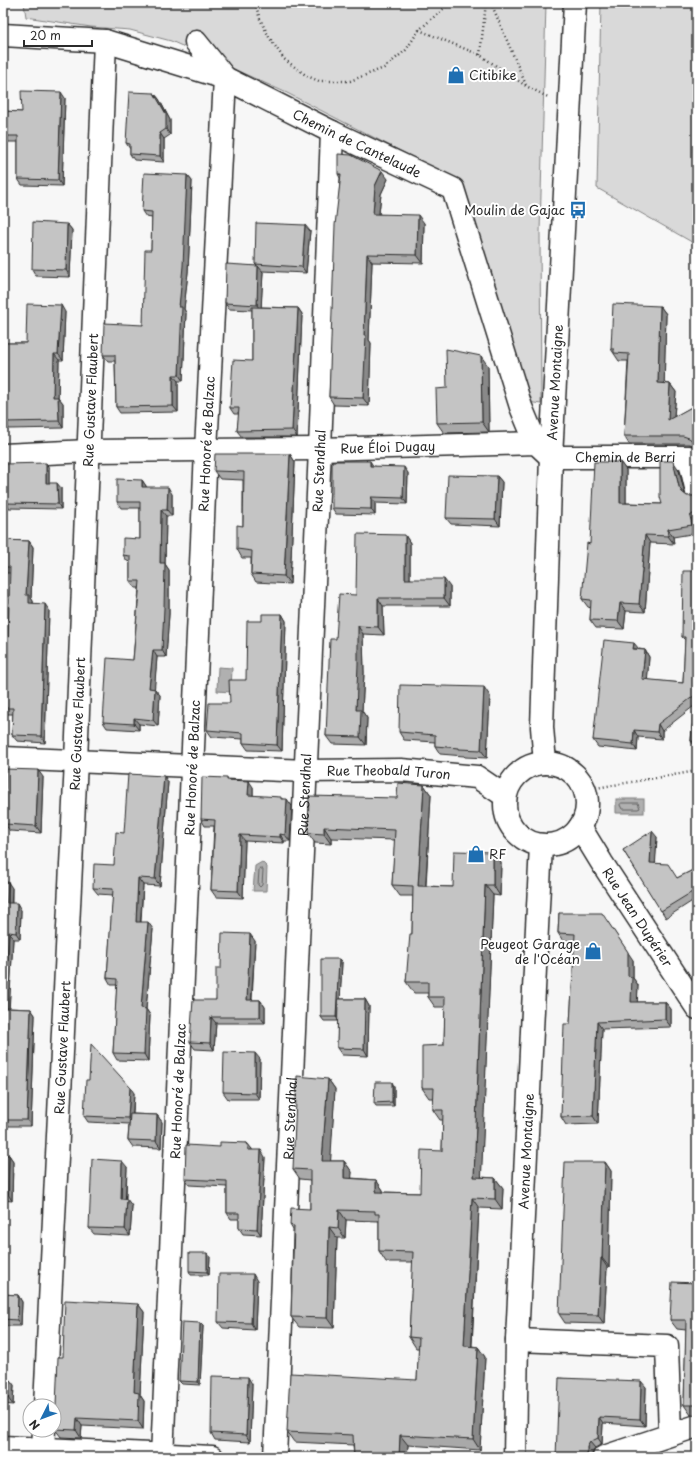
<svg xmlns="http://www.w3.org/2000/svg" width="700" height="1460" font-family="'Playpen Sans',sans-serif">
	<rect width="100%" height="100%" fill="#f7f7f7"/>
	<filter id="ink" filterUnits="userSpaceOnUse"><feTurbulence type="fractalNoise" baseFrequency=".025" numOctaves="2"/><feDisplacementMap in="SourceGraphic" scale="8" xChannelSelector="R" yChannelSelector="G"/><feConvolveMatrix kernelMatrix="1 2 1 2 8 2 1 2 1" color-interpolation-filters="sRGB"/></filter>
	<g filter="url(#ink)">
		<!-- green -->
		<g fill="#d9d9d9" stroke="#828282">
			<path d="M24 3H546L540 232 541 404 528 402 451 177 287 93 171 41 130 30 91 27 26 17Z"/>
			<path d="M601 3H697V245L597 188Z"/>
		</g>
		<!-- water -->
		<g fill="#b0b0b0" stroke="#7b7b7b">
			<path d="M218 667 232 668 231 692 217 691Z"/>
			<rect x="616" y="799" width="28" height="14"/>
			<path d="M262 862 267 867 266 891H253L255 866Z"/>
		</g>
		<g fill="none" stroke-linecap="round" stroke-linejoin="round">
			<!-- shore -->
			<g stroke="#606060" stroke-width="1">
				<path d="M622 803H638L640 808 638 809H622L620 805Z"/>
				<path d="M260 868 263 870 262 885 260 887 258 885 259 870Z"/>
			</g>
			<!-- minor casing -->
			<g stroke="#2b2b2b" stroke-width="25">
				<g id="minor">
					<path id="s1" d="M3 35 105 41 225 78 332 132 453 189 521 407 536 443"/>
					<path id="s2" d="M3 455 89 451 320 449 536 443 551 457H689L697 492"/>
					<path id="s3" d="M3 758 306 771 401 770 477 777 505 796"/>
					<path id="s4" d="M580 827 602 863 697 1008"/>
					<path d="M517 1340 667 1346 670 1434"/>
					<path id="s5" d="M45 1406 76 761 105 41"/>
					<path d="M3 1447 212 1457"/>
					<path d="M43 1449 44 1430"/>
					<path id="s6" d="M162 1457 206 450 225 78 196 42"/>
					<path id="s7" d="M275 1457 320 449 332 132"/>
					<path d="M604 1457 697 1426"/>
				</g>
			</g>
			<!-- major casing -->
			<g stroke="#2b2b2b" stroke-width="25">
				<g id="major">
					<path id="s8" d="M545 763 542 727 551 457 575 3"/>
					<circle cx="546" cy="804" r="41"/>
					<path id="s9" d="M515 1457 517 1340 541 845"/>
				</g>
			</g>
			<!-- path -->
			<g stroke="#2b2b2b" stroke-width="2.5" stroke-dasharray="1 3" stroke-linecap="butt">
				<path d="M255 3 260 19 269 37 284 59 307 76 319 81H350L384 68 406 50 419 30 450 3"/>
				<path d="M491 3 526 85"/>
				<path d="M419 30 480 55 526 86 548 97"/>
				<path d="M480 55 486 3"/>
				<path d="M584 790 697 771"/>
			</g>
			<!-- minor -->
			<use href="#minor" stroke="#fff" stroke-width="22"/>
			<!-- major -->
			<use href="#major" stroke="#fff" stroke-width="22"/>
		</g>
		<!-- wall -->
		<g fill="#a9a9a9" stroke="#2b2b2b">
			<path d="M154 93 159 99 170 120V135L164 139V162L134 160 130 154V149L126 143Z"/>
			<path d="M65 98 62 186 22 185 18 179V142H3V111L22 112Z"/>
			<path d="M338 174 388 179 381 194 379 214 424 223 423 263 372 262 369 340 371 343 369 406 334 405 329 397 340 178Z"/>
			<path d="M187 175 192 181 188 272 184 309 186 313 183 381H178V412L120 413 116 407 115 361H108L103 355 143 325 151 250 152 218 146 217 142 211Z"/>
			<path d="M67 224 72 230 70 277 36 276 32 269Z"/>
			<path d="M310 231 306 273 262 271 263 272 261 307 298 308 302 314 297 437H242L237 431 239 414H234L230 408 252 361V310L229 309 225 303 257 266 255 264Z"/>
			<path d="M660 306 666 314 664 383 670 384 676 392 674 417 697 404 696 447 689 444H629L624 436 628 361H619L611 349Z"/>
			<path d="M65 312 63 360H59L58 397 63 403V428L9 429 4 422 3 343H26Z"/>
			<path d="M488 366 489 432 444 433 437 423 447 388Z"/>
			<path d="M290 454 295 462 290 584 256 582 251 574V558H242L237 549 243 526V480L220 479 214 471Z"/>
			<path d="M620 462 626 470V503L662 504 679 470 685 494 687 496H694L697 495V524L696 525 697 533 673 537 674 544 650 543 645 612 626 611 624 629 596 628 590 620 591 608 588 607 582 599 590 544Z"/>
			<path d="M374 466 408 473 407 504 375 503V515L336 514 332 508Z"/>
			<path d="M49 468V483L61 488V509L9 508 5 503Z"/>
			<path d="M497 476 502 482 500 526 451 524 446 518Z"/>
			<path d="M142 480 146 486V487L172 494V516H166L165 564 169 570V614L166 657H157L154 689 160 695 158 726 139 724V730L107 728 103 722 133 660 139 588H135L130 581V562L127 561 123 555 140 539V508H121L117 502Z"/>
			<path d="M405 535 410 543V579L450 587V606H383L384 635 363 634 364 673 362 711 367 718 366 745 332 744 326 736 336 639 356 595Z"/>
			<path d="M3 540 29 541 33 547 31 598 33 601V603L49 610 45 743 17 741 12 735 13 714H3V637H8L10 573H3Z"/>
			<path d="M697 571V748H696L691 741 694 706 662 731V739L638 737 637 751 598 747 593 740 639 649 645 650 649 657 647 680 683 683 685 640 682 637Z"/>
			<path d="M282 614 286 621 282 751 248 750 243 743V739L212 737 207 730 230 703 246 680 262 621Z"/>
			<path d="M490 696 487 758 465 757 464 756 440 754 435 746V742L404 740 399 732Z"/>
			<path d="M164 776 168 782 160 886 143 885 141 922 153 929 146 1009 150 1015 148 1061 117 1060 113 1053 117 985H111L107 978 113 895 98 894 93 888 114 865 124 833Z"/>
			<path d="M43 777 41 833 10 831 5 824Z"/>
			<path d="M228 780 253 787V796L283 799 292 806 290 841H284V843L245 841 243 898 216 897 211 890 214 826H205L201 819Z"/>
			<path d="M424 785 431 795 426 886 453 887 493 852 501 862 500 896 493 895 481 1177 495 1178 503 1188 502 1209 479 1208 472 1346 478 1347 485 1357 480 1450 408 1445 407 1457H354L353 1445 294 1442 287 1432 417 1380 419 1348H416L409 1337 413 1262H386L379 1251V1221L346 1220 345 1238H337L334 1328 299 1327 291 1317 293 1230 290 1225 310 1209V1180L300 1179 293 1169 328 1079 335 1089 330 1161H344L352 1172 351 1178 376 1180 383 1190V1192L420 1193 442 1151 443 1120H440L433 1110 434 1098H429L422 1088 444 1045 445 1007H435L428 997V993H414L406 982 412 934 413 896H400L392 885 395 840 331 838V844L315 843 308 833 397 798Z"/>
			<path d="M657 837 655 863 677 878 697 868V898L666 918 623 850Z"/>
			<path d="M3 882 12 888V903L21 910 20 939H13L9 1008 31 1009 35 1015 31 1126H3Z"/>
			<path d="M559 913 633 960V978L638 985 637 1002H665L671 1009V1027L602 1029 598 1124 566 1125 561 1117 570 1024 575 941H563L558 933Z"/>
			<path d="M255 941 252 1000H260L265 1007V1023H216L214 1050 195 1049 190 1042 216 1000 221 968Z"/>
			<path d="M342 962 340 999H365L369 1006 368 1056 342 1055 337 1048 338 1021H324L321 1017Z"/>
			<path d="M260 1059 259 1099H228L223 1092Z"/>
			<path d="M394 1086V1106H376L374 1103Z"/>
			<path d="M134 1093 133 1114 157 1115 162 1122 161 1148 133 1147 128 1140 129 1124 88 1122 84 1116Z"/>
			<path d="M247 1143 252 1150 265 1157 261 1235 243 1234 239 1228V1219H231L227 1213V1187L189 1185 185 1179 220 1147Z"/>
			<path d="M3 1155H9L13 1161 12 1201 3 1200Z"/>
			<path d="M605 1162 611 1171 609 1267H607L604 1324 565 1323 559 1314Z"/>
			<path d="M127 1167 126 1199 132 1206 130 1236 94 1234 89 1228Z"/>
			<path d="M207 1253 210 1256 209 1275H191L189 1271Z"/>
			<path d="M257 1281 255 1330 223 1328 218 1322Z"/>
			<path d="M697 1283V1415H691L684 1405 686 1330 677 1329 670 1320Z"/>
			<path d="M3 1294 18 1295 22 1302 21 1326H3Z"/>
			<path d="M138 1304 144 1312 140 1395 144 1401 143 1429 82 1426 81 1438 61 1437 55 1429 63 1357Z"/>
			<path d="M203 1326 200 1385 182 1384 179 1381Z"/>
			<path d="M3 1378 14 1385 13 1405 3 1404Z"/>
			<path d="M559 1378 646 1387 645 1426 603 1423 602 1444 595 1448 592 1454Z"/>
			<path d="M252 1384 250 1442 215 1440 211 1433Z"/>
		</g>
		<!-- shaded-wall -->
		<g fill="#898989" stroke="#2b2b2b">
			<path d="M61 92 65 98 62 186 58 180Z"/>
			<path d="M154 93 159 99 170 120V135L166 129Z"/>
			<path d="M160 133 164 139V162L160 156Z"/>
			<path d="M382 171 388 179 381 194 378 222 373 214 375 186Z"/>
			<path d="M187 175 192 181 188 272 184 309 186 313 183 381 179 375V307Z"/>
			<path d="M418 215 424 223 423 263 417 255Z"/>
			<path d="M67 224 72 230 70 277 66 270Z"/>
			<path d="M305 225 310 231 306 273 302 267Z"/>
			<path d="M367 254 372 262 369 340 371 343 369 406 363 398 364 335Z"/>
			<path d="M258 266 263 272 261 311 257 305Z"/>
			<path d="M61 305 65 312 63 360 58 354Z"/>
			<path d="M660 306 666 314 664 391 658 383Z"/>
			<path d="M298 308 302 314 297 437 292 430Z"/>
			<path d="M54 354 59 360 58 403 53 397Z"/>
			<path d="M481 356 488 366 489 432 482 422Z"/>
			<path d="M173 375 178 381V412L173 406Z"/>
			<path d="M670 384 676 392 673 428 668 420Z"/>
			<path d="M58 397 63 403V428L59 421Z"/>
			<path d="M290 454 295 462 290 584 284 576Z"/>
			<path d="M370 461 374 467 370 466Z"/>
			<path d="M673 461 679 470 685 495 682 492 679 487Z"/>
			<path d="M620 462 626 470V511L620 503Z"/>
			<path d="M46 463 49 468V488L46 483Z"/>
			<path d="M404 467 408 473 407 504 403 498Z"/>
			<path d="M497 476 502 482 500 526 495 519Z"/>
			<path d="M142 480 146 486V493L142 487Z"/>
			<path d="M57 483 61 488V509L58 504Z"/>
			<path d="M168 487 172 494V516L167 510Z"/>
			<path d="M371 497 375 503V515L371 509Z"/>
			<path d="M161 510 166 516 165 564 169 570V614L166 657 162 650 160 563Z"/>
			<path d="M690 516 696 525 697 532 692 525Z"/>
			<path d="M668 529 673 537 674 544 668 536Z"/>
			<path d="M405 535 410 543V587L405 579Z"/>
			<path d="M645 535 650 543 645 612 639 604Z"/>
			<path d="M29 541 33 547 31 598 33 601V609L29 603 26 595Z"/>
			<path d="M444 579 450 587V606L444 598Z"/>
			<path d="M378 598 383 606 384 635 378 627Z"/>
			<path d="M620 603 626 611 624 629 618 621Z"/>
			<path d="M45 604 49 610 45 743 41 736Z"/>
			<path d="M282 614 286 621 282 751 277 745Z"/>
			<path d="M358 626 363 634 364 673 362 711 367 718 366 745 360 737 356 710Z"/>
			<path d="M634 643 639 649H633Z"/>
			<path d="M153 650 157 657 154 695 149 688Z"/>
			<path d="M645 650 649 657 647 686 642 679Z"/>
			<path d="M484 687 490 696 487 758 481 750Z"/>
			<path d="M155 689 160 695 158 726 153 720Z"/>
			<path d="M134 718 139 724V730L134 724Z"/>
			<path d="M658 724 662 731V739L657 732Z"/>
			<path d="M634 730 638 737 637 751 633 744Z"/>
			<path d="M38 770 43 777 41 833 36 826Z"/>
			<path d="M164 776 168 782 160 886 155 879Z"/>
			<path d="M249 781 253 787V802L248 795Z"/>
			<path d="M424 785 431 795 425 896 418 886Z"/>
			<path d="M287 799 292 806 290 841 285 835Z"/>
			<path d="M324 827 331 838V844L324 834Z"/>
			<path d="M652 831 657 837 655 870 650 863Z"/>
			<path d="M280 834 284 841V843L280 837Z"/>
			<path d="M240 835 245 841 243 898 238 891Z"/>
			<path d="M493 852 501 862 500 896 493 885Z"/>
			<path d="M138 878 143 885 140 928 136 922Z"/>
			<path d="M8 882 12 888 11 909 7 903Z"/>
			<path d="M485 885 493 895 481 1188 474 1177Z"/>
			<path d="M17 903 21 910 20 939 16 933Z"/>
			<path d="M607 921 633 960V978L638 985 637 1010 631 1002 628 976Z"/>
			<path d="M148 922 153 929 146 1009 150 1015 148 1061 144 1054 141 1008Z"/>
			<path d="M9 932 13 939 9 1013 4 1007Z"/>
			<path d="M250 934 255 941 251 1007 247 1000Z"/>
			<path d="M339 959 342 962 339 1021 336 1017Z"/>
			<path d="M365 999 369 1006 368 1056 364 1049Z"/>
			<path d="M260 1000 265 1007V1023L260 1017Z"/>
			<path d="M665 1002 671 1009V1027L665 1019Z"/>
			<path d="M31 1009 35 1015 31 1126 27 1120Z"/>
			<path d="M211 1017 216 1023 214 1050 210 1043Z"/>
			<path d="M597 1022 602 1029 598 1124 593 1116Z"/>
			<path d="M255 1053 260 1059 259 1099 255 1093Z"/>
			<path d="M328 1079 335 1089 330 1171 322 1161Z"/>
			<path d="M392 1082 394 1086V1106L392 1102Z"/>
			<path d="M130 1087 134 1093 132 1124 128 1118Z"/>
			<path d="M157 1115 162 1122 161 1148 156 1141Z"/>
			<path d="M247 1143 252 1149V1156L248 1150Z"/>
			<path d="M261 1150 265 1157 261 1235 257 1229Z"/>
			<path d="M9 1155 13 1161 12 1201 8 1194Z"/>
			<path d="M122 1161 127 1167 125 1206 121 1199Z"/>
			<path d="M344 1161 352 1172 351 1188 344 1178Z"/>
			<path d="M605 1162 611 1171 609 1267 602 1258Z"/>
			<path d="M495 1178 503 1188 502 1209 495 1199Z"/>
			<path d="M376 1180 383 1190V1202L376 1192Z"/>
			<path d="M472 1198 479 1208 471 1356 464 1346Z"/>
			<path d="M127 1199 132 1206 130 1236 125 1229Z"/>
			<path d="M339 1210 346 1220 345 1238 338 1228Z"/>
			<path d="M329 1227 337 1238 334 1328 327 1318Z"/>
			<path d="M207 1253 210 1256 209 1275 207 1272Z"/>
			<path d="M601 1258 607 1267 604 1324 598 1315Z"/>
			<path d="M253 1274 257 1281 255 1330 251 1323Z"/>
			<path d="M18 1295 22 1302 21 1326 17 1320Z"/>
			<path d="M138 1304 144 1312 140 1395 144 1401 143 1429 138 1421 134 1392Z"/>
			<path d="M200 1323 203 1326 200 1385 198 1382Z"/>
			<path d="M478 1347 485 1357 480 1450 473 1439Z"/>
			<path d="M248 1377 252 1384 250 1442 246 1435Z"/>
			<path d="M9 1378 14 1385 13 1405 8 1398Z"/>
			<path d="M641 1381 646 1387 645 1426 640 1419Z"/>
			<path d="M599 1417 603 1423 602 1444 598 1438Z"/>
			<path d="M77 1418 82 1426 81 1438 76 1430Z"/>
			<path d="M400 1435 408 1445 407 1457H399Z"/>
			<path d="M590 1442 595 1448 592 1454V1457H589L587 1454V1447Z"/>
		</g>
		<!-- building -->
		<g fill="#c4c4c4" stroke="#2b2b2b">
			<path d="M21 91 61 92 58 180 18 179V136H3V111L22 112Z"/>
			<path d="M129 92 154 93 166 114V129L160 133V156L130 154V144L126 143Z"/>
			<path d="M338 154 351 155 382 171 375 186 373 214 418 215 417 255 367 254 364 335H366L363 398 329 397 335 225 341 174H338Z"/>
			<path d="M144 173 187 175 183 266 179 307H182L179 375H173V406L116 407 115 355H103L104 323 143 325 145 250H151L152 212 142 211Z"/>
			<path d="M33 222 67 224 66 270 32 269Z"/>
			<path d="M256 223 305 225 302 267 255 264Z"/>
			<path d="M226 264 258 266 257 305 225 303Z"/>
			<path d="M27 304 61 305 58 354H54L53 397H58L59 421 4 422 3 343H26Z"/>
			<path d="M613 304 660 306 658 383 670 384 668 420 697 404V453L696 446 693 441 689 438 683 436H624L629 354 614 353V349H611Z"/>
			<path d="M252 307 298 308 292 430 237 431 239 408H230L233 360 252 361Z"/>
			<path d="M446 349 481 356 482 422 437 423 436 389 447 388Z"/>
			<path d="M215 454H290L284 576 251 574 252 551 237 549V525L243 526 244 472 214 471Z"/>
			<path d="M332 461H370V466L404 467 403 498 371 497V509L332 508Z"/>
			<path d="M660 461H673L679 487 682 492 687 496H694L697 495V511L690 516 692 525 668 529V536L645 535 639 604 620 603 618 621 590 620 591 600 582 599 587 543 590 544 594 462H620V503L662 504 660 497Z"/>
			<path d="M46 463V483H57L58 504 5 503 4 464Z"/>
			<path d="M448 475 497 476 495 519 446 518Z"/>
			<path d="M117 479 142 480V487H168L167 510H161L160 563H165L164 608 162 650H153L149 688 155 689 153 720 134 718V724L103 722 107 658 133 660 140 581H130V556L123 555V538L140 539V502H117Z"/>
			<path d="M357 534 405 535V579H444V598H378V627L358 626V665L356 710H361L360 737 326 736 330 639H336L339 594 356 595Z"/>
			<path d="M3 540 29 541 26 595H29V603L45 604 41 736 12 735 13 708H3V637H8L10 567H3Z"/>
			<path d="M683 571H697V742L691 741 695 695 658 724 657 732 634 730 633 744 593 740 604 640 634 643 633 649 645 650 642 679 683 683 685 637H682Z"/>
			<path d="M262 614H282L277 745 243 743V733L207 730 209 703H230L229 680H246L247 621H262Z"/>
			<path d="M400 685 484 687 481 750 459 749V748L435 746V735L399 732Z"/>
			<path d="M6 769 38 770 36 826 5 824Z"/>
			<path d="M128 774 164 776 155 879 138 878 136 922H148L141 1008 146 1009 144 1054 113 1053 117 979 107 978 113 889 93 888 94 864 114 865 116 832 124 833Z"/>
			<path d="M202 777 227 778V780L249 781 248 795 281 797V799H287L285 835 280 834V837L240 835 238 891 211 890 215 820 201 819Z"/>
			<path d="M398 783 424 785 418 886 453 887 454 851 493 852V885H485L474 1177 495 1178V1199L472 1198 464 1346 478 1347 473 1439 400 1435 399 1457H354L353 1435 287 1432 290 1373 417 1380 419 1338 409 1337 413 1252 379 1251V1214H375V1211L339 1210 338 1228 329 1227 327 1318 291 1317 294 1226 290 1225 291 1208 310 1209V1170L293 1169 297 1076 328 1079 322 1161H344V1178L376 1180V1192L420 1193 421 1150 442 1151 443 1110H433L434 1088H422V1046L444 1045 445 997H428V982H406L410 934H412L413 886 392 885 395 830 324 827V834L308 833 309 796 397 798Z"/>
			<path d="M652 831 650 863 668 864 677 878 697 868V889L661 911 623 850Z"/>
			<path d="M3 882H8L7 903H17L16 933 9 932 4 1007H3Z"/>
			<path d="M559 913H602L628 952V976L632 977 631 1002H665V1019L597 1022 593 1116 561 1117 564 1024H570L575 934 558 933Z"/>
			<path d="M222 933 250 934 247 1000H260V1017H211L210 1043 190 1042 193 1000H216V968H221Z"/>
			<path d="M321 959H339L336 1017H321Z"/>
			<path d="M338 999H365L364 1049 337 1048Z"/>
			<path d="M3 1008 31 1009 27 1120H3Z"/>
			<path d="M91 1044 130 1087 128 1118 84 1116 86 1080H89Z"/>
			<path d="M224 1052 255 1053V1093L223 1092Z"/>
			<path d="M375 1082H392V1102L374 1103Z"/>
			<path d="M130 1114 157 1115 156 1141 128 1140Z"/>
			<path d="M220 1142 247 1143 248 1150H261L257 1229 239 1228V1213H227V1181L185 1179 186 1145 220 1147Z"/>
			<path d="M3 1155H9L8 1194H3Z"/>
			<path d="M92 1159 122 1161 121 1199H127L125 1229 89 1228Z"/>
			<path d="M565 1162H605L602 1258H601L598 1315 559 1314Z"/>
			<path d="M189 1253H207V1272L189 1271Z"/>
			<path d="M219 1274H253L251 1323 218 1322Z"/>
			<path d="M672 1282 697 1283V1404L695 1405H684L686 1320H670Z"/>
			<path d="M3 1294 18 1295 17 1320 3 1319Z"/>
			<path d="M65 1300 138 1304 134 1392 139 1393 138 1421 77 1418 76 1430 55 1429 58 1357H63Z"/>
			<path d="M182 1322 200 1323 198 1382 179 1381Z"/>
			<path d="M212 1376 248 1377 246 1435 211 1433Z"/>
			<path d="M3 1378H9L8 1398H3Z"/>
			<path d="M559 1378 641 1381 640 1419 599 1417 598 1438 590 1442 587 1447V1454L589 1457H556Z"/>
		</g>
	</g>
	<!-- icons -->
	<defs>
		<g id="shop-bare" transform="scale(1.38)"><path d="M-5-2.5h2.3a2.7 3.5 0 0 1 5.4 0H5L5.5 6h-11ZM-1.5-2.5h3a1.5 2.3 0 0 0-3 0Z" fill="#1f6fb2" stroke="#fff" stroke-width="2.5" paint-order="stroke"/></g>
		<g id="bus-bare" transform="scale(1.38)"><path d="M-5-6H5V4H4V6H2V4H-2V6H-4V4H-5ZM-3.5-4V0h7V-4ZM-3.5 1.2v1.5H-2V1.2ZM2 1.2v1.5H3.5V1.2Z" fill="#1f6fb2" stroke="#fff" stroke-width="2.5" paint-order="stroke"/></g>
	</defs>
	<g fill-rule="evenodd">
		<use href="#shop-bare" x="456" y="75"/>
		<use href="#bus-bare" x="578" y="210"/>
		<use href="#shop-bare" x="476" y="854"/>
		<use href="#shop-bare" x="593" y="951"/>
	</g>
	<g text-anchor="middle" stroke-width="4" stroke-linejoin="round" paint-order="stroke">
		<!-- poi labels -->
		<g font-size="13" fill="#2b2b2b" stroke="#fff" text-anchor="start">
			<text x="469" y="80">Citibike</text>
			<text x="565" y="215" text-anchor="end">Moulin de Gajac</text>
			<text x="489" y="859">RF</text>
			<text x="580" y="949" text-anchor="end">Peugeot Garage<tspan x="580" dy="15">de l'Océan</tspan></text>
		</g>
		<!-- street labels -->
		<g font-size="13" fill="#2b2b2b" stroke="#fff">
			<text dy="5" stroke="none"><textPath href="#s1" startOffset="375">Chemin de Cantelaude</textPath></text>
			<text dy="5" stroke="none"><textPath href="#s8" startOffset="381">Avenue Montaigne</textPath></text>
			<text dy="5" stroke="none"><textPath href="#s5" startOffset="1007">Rue Gustave Flaubert</textPath></text>
			<text dy="5" stroke="none"><textPath href="#s6" startOffset="1014">Rue Honoré de Balzac</textPath></text>
			<text dy="5" stroke="none"><textPath href="#s2" startOffset="385">Rue Éloi Dugay</textPath></text>
			<text dy="5" stroke="none"><textPath href="#s2" startOffset="628">Chemin de Berri</textPath></text>
			<text dy="5" stroke="none"><textPath href="#s7" startOffset="987">Rue Stendhal</textPath></text>
			<text dy="5" stroke="none"><textPath href="#s5" startOffset="683">Rue Gustave Flaubert</textPath></text>
			<text dy="5" stroke="none"><textPath href="#s6" startOffset="690">Rue Honoré de Balzac</textPath></text>
			<text dy="5" stroke="none"><textPath href="#s3" startOffset="386">Rue Theobald Turon</textPath></text>
			<text dy="5" stroke="none"><textPath href="#s7" startOffset="663">Rue Stendhal</textPath></text>
			<text dy="5" stroke="none"><textPath href="#s4" startOffset="107">Rue Jean Dupérier</textPath></text>
			<text dy="5" stroke="none"><textPath href="#s5" startOffset="359">Rue Gustave Flaubert</textPath></text>
			<text dy="5" stroke="none"><textPath href="#s6" startOffset="366">Rue Honoré de Balzac</textPath></text>
			<text dy="5" stroke="none"><textPath href="#s7" startOffset="339">Rue Stendhal</textPath></text>
			<text dy="5" stroke="none"><textPath href="#s9" startOffset="306">Avenue Montaigne</textPath></text>
		</g>
	</g>
	<!-- margin -->
	<rect width="700" height="1460" fill="none" stroke="#fff" stroke-width="16"/>
	<rect x="8" y="8" width="684" height="1444" fill="none" stroke="#2b2b2b" stroke-width="1.5" filter="url(#ink)"/>
	<!-- north arrow -->
	<g transform="translate(42 1418) rotate(228)"><circle r="19" fill="#ffffff" stroke="#aaaaaa"/>
	<path d="M0-3L7 15L0 10L-7 15Z" fill="#1f6fb2"/>
	<text y="-6" font-size="11" font-weight="bold" text-anchor="middle" fill="#2b2b2b">N</text>
	</g>
	<!-- scale -->
	<path d="M24 40v6h68v-6" fill="none" stroke="#2b2b2b" stroke-width="2"/>
	<text x="30" y="40" font-size="12" fill="#2b2b2b" stroke="#ffffff" stroke-width="3" paint-order="stroke">20 m</text>
</svg>
